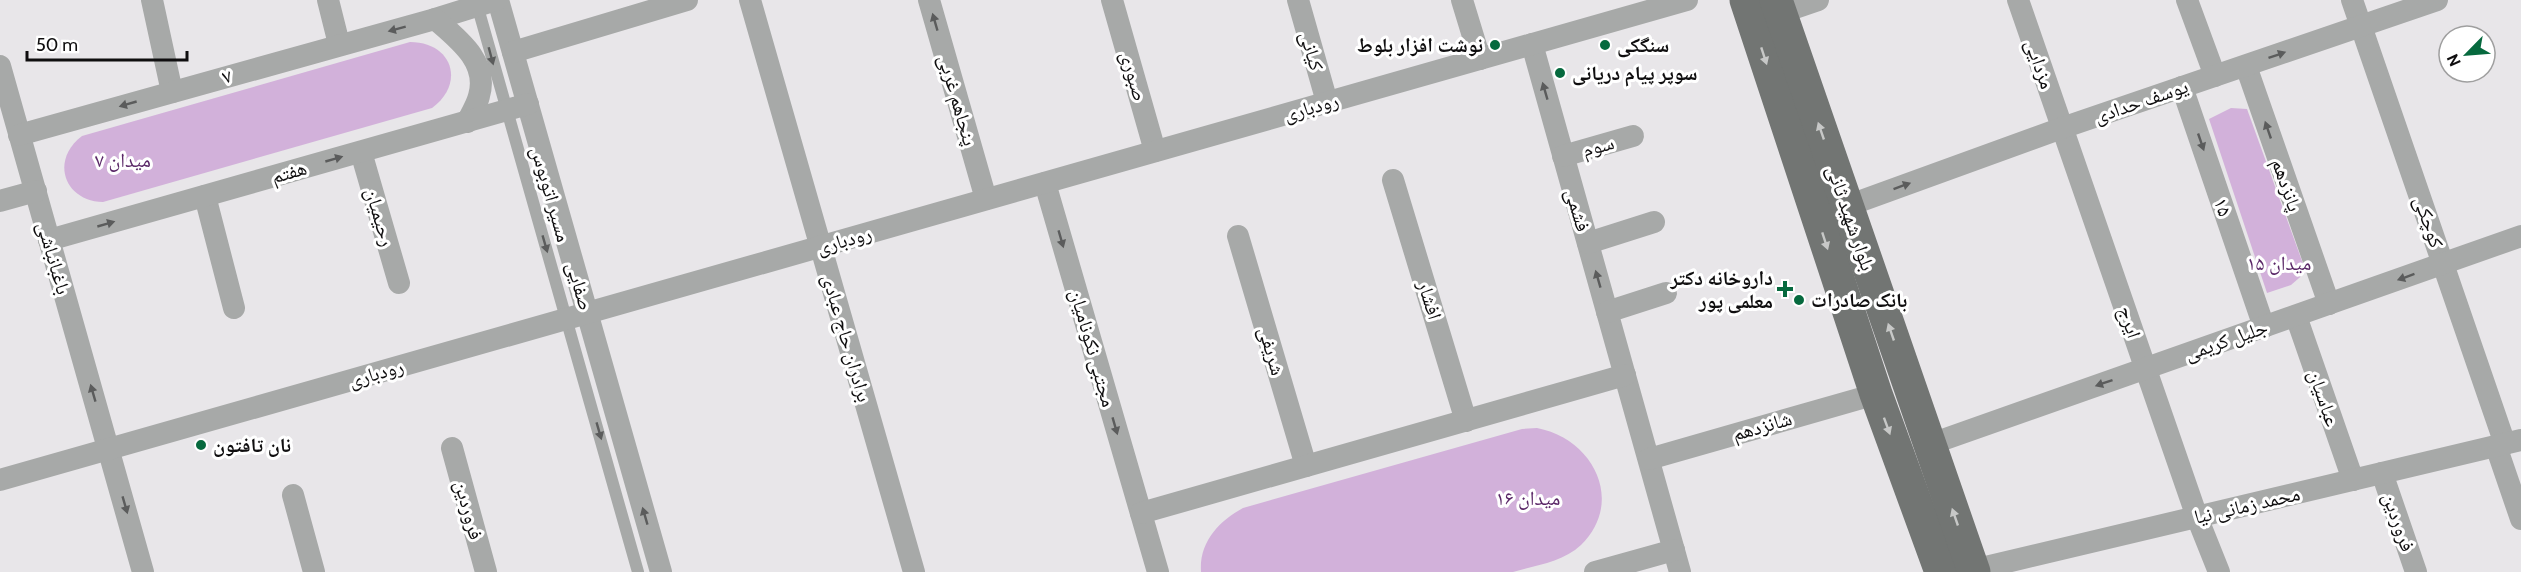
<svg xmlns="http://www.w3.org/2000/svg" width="2521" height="572" font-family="Cabin,'Noto Naskh Arabic',sans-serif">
	<rect width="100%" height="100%" fill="#e8e6e9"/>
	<!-- green -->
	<g fill="#d2b1da">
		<path d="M410 42C452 42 466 83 432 108L103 202C64 201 50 160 82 136Z"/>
		<path d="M2231 108 2247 109 2306 272 2291 285 2267 293 2209 119Z"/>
		<path d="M1537 428C1594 439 1625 502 1581 545 1563 562 1537 565 1513 572H1201C1199 542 1219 521 1243 508L1522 429Z"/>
	</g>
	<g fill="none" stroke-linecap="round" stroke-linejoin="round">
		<!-- service -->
		<path stroke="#a7a9a8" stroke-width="12" d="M476 1 638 572"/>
		<!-- minor -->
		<g stroke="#a7a9a8" stroke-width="22">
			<path d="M152 0 172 92"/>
			<path d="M328 0 339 44"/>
			<path d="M498 0 661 572"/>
			<path d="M750 0 914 572"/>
			<path d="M929 0 986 199"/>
			<path d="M1112 0 1155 151"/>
			<path d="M1298 0 1327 102"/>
			<path d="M1462 0 1480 59"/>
			<path d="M2018 0 2197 517 2219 572"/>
			<path d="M2187 0 2215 76"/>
			<path d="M2352 0 2505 444"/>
			<path d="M1780 13 1818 0"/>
			<path d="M435 19 496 0"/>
			<path d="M1532 44 1680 572"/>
			<path d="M513 52 687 0"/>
			<path d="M0 66 143 572"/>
			<path d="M2246 66 2329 304"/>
			<path d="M2182 87 2264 327"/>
			<path d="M19 135 435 19C458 39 489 62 479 96 477 105 471 114 467 122"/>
			<path d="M361 152 399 283"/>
			<path d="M1563 156 1633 136"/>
			<path d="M1393 180 1466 421"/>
			<path d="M1045 183 1158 572"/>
			<path d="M205 196 234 308"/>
			<path d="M0 201 36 191"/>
			<path d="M1847 206 2062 128 2437 0"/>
			<path d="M1238 236 1306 466"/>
			<path d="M49 240 528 104"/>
			<path d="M1588 243 1654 222"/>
			<path d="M1607 312 1666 293"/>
			<path d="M2296 316 2353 480"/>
			<path d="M1931 444 2521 236"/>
			<path d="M2496 446 2521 519"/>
			<path d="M452 448 486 572"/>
			<path d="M1649 459 1876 394"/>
			<path d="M2382 473 2416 572"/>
			<path d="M0 480 1687 0"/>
			<path d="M293 495 314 572"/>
			<path d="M1141 513 1625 375"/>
			<path d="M1973 570 2521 440"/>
			<path d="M1595 572 1674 550"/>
		</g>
		<!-- primary -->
		<g stroke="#727573" stroke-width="33">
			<path d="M1746 0 1876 394 1941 572"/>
			<path d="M1776 0 1974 572"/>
		</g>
	</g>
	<!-- one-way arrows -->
	<defs><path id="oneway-solid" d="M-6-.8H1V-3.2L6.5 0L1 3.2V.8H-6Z" transform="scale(1.5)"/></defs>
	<g fill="#5b5c5c">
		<use href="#oneway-solid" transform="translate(935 22) rotate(-106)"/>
		<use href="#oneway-solid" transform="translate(397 29) rotate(165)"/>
		<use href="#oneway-solid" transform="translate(2277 55) rotate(-19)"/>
		<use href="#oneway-solid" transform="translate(491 56) rotate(75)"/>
		<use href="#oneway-solid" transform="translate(1545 91) rotate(-106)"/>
		<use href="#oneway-solid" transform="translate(128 104) rotate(164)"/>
		<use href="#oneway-solid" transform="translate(2268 130) rotate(-109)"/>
		<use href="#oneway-solid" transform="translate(2201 142) rotate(71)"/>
		<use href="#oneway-solid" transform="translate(334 159) rotate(-16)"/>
		<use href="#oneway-solid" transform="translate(1902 186) rotate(-20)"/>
		<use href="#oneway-solid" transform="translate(106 224) rotate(-16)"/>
		<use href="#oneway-solid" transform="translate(1061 239) rotate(74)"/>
		<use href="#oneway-solid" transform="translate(545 244) rotate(74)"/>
		<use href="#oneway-solid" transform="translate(2406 277) rotate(160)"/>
		<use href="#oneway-solid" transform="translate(1598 279) rotate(-106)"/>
		<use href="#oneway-solid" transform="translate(2104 383) rotate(161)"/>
		<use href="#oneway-solid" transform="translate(93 393) rotate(-106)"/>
		<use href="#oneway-solid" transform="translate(1115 426) rotate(74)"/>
		<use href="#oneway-solid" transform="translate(599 431) rotate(74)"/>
		<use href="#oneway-solid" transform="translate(125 505) rotate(74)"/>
		<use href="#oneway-solid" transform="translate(645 516) rotate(-106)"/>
	</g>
	<g fill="#c7c8c7">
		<use href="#oneway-solid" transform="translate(1764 56) rotate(72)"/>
		<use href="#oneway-solid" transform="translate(1821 131) rotate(-109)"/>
		<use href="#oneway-solid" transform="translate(1825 241) rotate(72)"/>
		<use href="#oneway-solid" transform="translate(1891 332) rotate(-109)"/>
		<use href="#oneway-solid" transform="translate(1887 426) rotate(70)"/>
		<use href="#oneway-solid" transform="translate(1955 517) rotate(-109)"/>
	</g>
	<!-- markers -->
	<g fill="#06693e" stroke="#fff" stroke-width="2">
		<circle cx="1495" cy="45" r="6"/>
		<circle cx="1605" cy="45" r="6"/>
		<circle cx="1560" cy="73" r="6"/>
		<path d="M1782 280h6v6h6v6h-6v6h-6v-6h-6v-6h6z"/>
		<circle cx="1799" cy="300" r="6"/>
		<circle cx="201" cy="445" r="6"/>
	</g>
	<g text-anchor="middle" stroke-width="6" stroke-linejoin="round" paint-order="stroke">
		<!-- poi labels -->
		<g font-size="20" font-weight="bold" fill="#0f0e0f" stroke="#fff" text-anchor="start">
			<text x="1483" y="52" text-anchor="end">نوشت افزار بلوط</text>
			<text x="1617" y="52">سنگکی</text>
			<text x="1572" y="80">سوپر پیام دریانی</text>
			<text x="1773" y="285" text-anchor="end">داروخانه دکتر<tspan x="1773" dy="23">معلمی پور</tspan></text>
			<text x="1811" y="307">بانک صادرات</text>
			<text x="213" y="452">نان تافتون</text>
		</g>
		<!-- street labels -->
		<g font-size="20" fill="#0f0e0f" stroke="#fff">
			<text transform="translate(1312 51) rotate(74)" y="7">کیانی</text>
			<text transform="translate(2040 64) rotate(71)" y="7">مزدایی</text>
			<text transform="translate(227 76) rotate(-16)" y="7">۷</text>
			<text transform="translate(1134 76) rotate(74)" y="7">صبوری</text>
			<text transform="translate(958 100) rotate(74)" y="7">پنجاهم غربی</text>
			<text transform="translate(2141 101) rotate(-19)" y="7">یوسف حدادی</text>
			<text transform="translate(1311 107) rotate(-16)" y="7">رودباری</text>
			<text transform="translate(1598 146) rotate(-16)" y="7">سوم</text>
			<text transform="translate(289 172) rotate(-16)" y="7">هفتم</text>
			<text transform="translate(2287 185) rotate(71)" y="7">پانزدهم</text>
			<text transform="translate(551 194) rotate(74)" y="7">مسیر اتوبوس</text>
			<text transform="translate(2223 207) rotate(71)" y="7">۱۵</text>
			<text transform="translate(1578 210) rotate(74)" y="7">فشمی</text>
			<text transform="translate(380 217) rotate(74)" y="7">رحیمیان</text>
			<text transform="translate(1851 218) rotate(71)" y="7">بلوار شهید ثانی</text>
			<text transform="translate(2429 222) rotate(71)" y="7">کوچکی</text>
			<text transform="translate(844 240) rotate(-16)" y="7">رودباری</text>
			<text transform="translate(54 258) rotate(74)" y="7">باغبانباشی</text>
			<text transform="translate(580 286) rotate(74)" y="7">صفایی</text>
			<text transform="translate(1430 300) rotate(73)" y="7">افشار</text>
			<text transform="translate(2130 322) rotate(71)" y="7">ایرج</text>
			<text transform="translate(847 338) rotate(74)" y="7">برادران حاج عبادی</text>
			<text transform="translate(2226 340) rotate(-19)" y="7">جلیل کریمی</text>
			<text transform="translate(1093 348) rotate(74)" y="7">مجتبی نکونامیان</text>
			<text transform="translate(1272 351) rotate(74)" y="7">شریفی</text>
			<text transform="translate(376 373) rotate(-16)" y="7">رودباری</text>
			<text transform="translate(2324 398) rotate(71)" y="7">عباسیان</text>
			<text transform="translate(1762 426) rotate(-16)" y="7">شانزدهم</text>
			<text transform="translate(2247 505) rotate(-13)" y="7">محمد زمانی نیا</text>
			<text transform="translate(469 510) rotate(75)" y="7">فروردین</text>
			<text transform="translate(2399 522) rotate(71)" y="7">فروردین</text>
		</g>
		<!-- park labels -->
		<g font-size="20" fill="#5a2767" stroke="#fff">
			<text x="123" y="167">میدان ۷</text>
			<text x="2279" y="270">میدان ۱۵</text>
			<text x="1528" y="505">میدان ۱۶</text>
		</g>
	</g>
	<!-- north arrow -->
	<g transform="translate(2467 54) rotate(245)"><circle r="28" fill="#ffffff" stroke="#9f9f9f" stroke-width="1.5"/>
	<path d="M0-4.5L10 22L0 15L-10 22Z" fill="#06693e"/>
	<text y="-9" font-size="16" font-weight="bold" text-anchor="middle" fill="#0f0e0f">N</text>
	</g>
	<!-- scale -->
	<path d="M27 51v9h160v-9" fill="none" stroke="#0f0e0f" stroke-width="3"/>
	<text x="36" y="51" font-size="18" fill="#0f0e0f" stroke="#ffffff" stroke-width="4.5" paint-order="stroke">50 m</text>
</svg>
